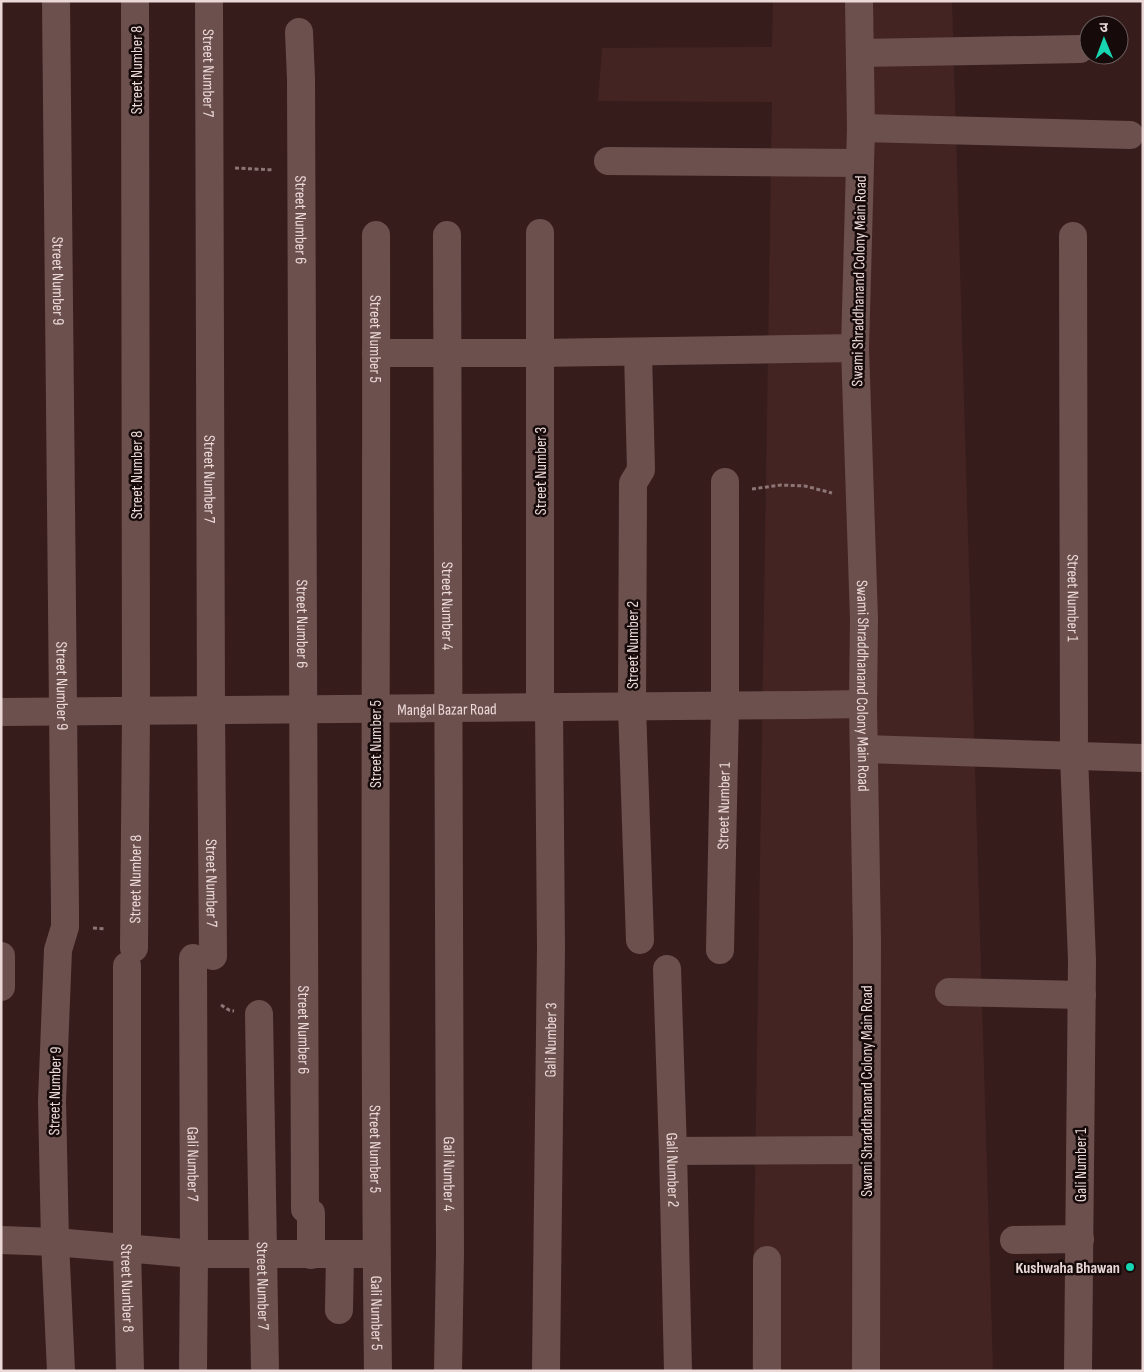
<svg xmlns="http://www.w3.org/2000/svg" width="1144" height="1372" font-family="'Sofia Sans Condensed','Noto Sans Devanagari',sans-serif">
	<rect width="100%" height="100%" fill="#361d1c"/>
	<!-- built -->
	<path fill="#442423" d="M773 1H952L993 1371H752L772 102 598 101 602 48 772 47Z"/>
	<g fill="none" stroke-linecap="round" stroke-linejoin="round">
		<!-- path -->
		<g stroke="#8c7675" stroke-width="3" stroke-dasharray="4 2.5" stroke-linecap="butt">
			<path d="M235 168 274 170"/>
			<path d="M752 489 781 485 805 486 832 493"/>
			<path d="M93 928 106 929"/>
			<path d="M221 1005 229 1010 234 1011"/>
		</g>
		<!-- minor -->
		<g stroke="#6c504e" stroke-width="28">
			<path id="s1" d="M56 1 65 910V927L58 950 52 1101 55 1242 61 1371"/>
			<path id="s2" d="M209 1 211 710 213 956"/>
			<path id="s3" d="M859 1 861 128 855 348 864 619 863 704 867 941 866 1371"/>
			<path id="s4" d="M299 32 301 79 305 1209 311 1213V1255"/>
			<path d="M860 53 1080 49"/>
			<path d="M861 128 1130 135"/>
			<path d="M608 161 860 163"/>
			<path d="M540 233V708"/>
			<path id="s5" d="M376 235C377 613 373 992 378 1371"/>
			<path id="s6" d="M447 235 450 1253 448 1371"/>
			<path id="s7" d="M1073 236 1074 756 1082 960 1078 1371"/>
			<path d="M638 352 641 470 633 483 632 707 640 940"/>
			<path d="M376 353H539L855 348"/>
			<path id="s8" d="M1 712C289 709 576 709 863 704"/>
			<path d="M864 749 1143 758"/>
			<path id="s9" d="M134 948 136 712 135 1"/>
			<path id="s10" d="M720 950 725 706V482"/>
			<path d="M1 956V987"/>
			<path id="s11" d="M193 958 194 1254 193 1371"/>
			<path id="s12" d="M127 966V1248L130 1371"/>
			<path id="s13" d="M667 969 673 1151 678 1371"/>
			<path d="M949 992 1082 995"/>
			<path id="s14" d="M259 1014 265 1371"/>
			<path d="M673 1151 866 1150"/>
			<path d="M1 1240 55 1242 194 1254H376"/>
			<path d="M1014 1240 1080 1239"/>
			<path d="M339 1310 340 1254"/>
			<path id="s15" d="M546 1371 551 948 549 708"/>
			<path d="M767 1371V1260"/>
		</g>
	</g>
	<!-- markers -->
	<circle fill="#18d5b2" stroke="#160b0a" stroke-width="2" cx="1130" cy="1267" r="5"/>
	<g text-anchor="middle" stroke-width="5" stroke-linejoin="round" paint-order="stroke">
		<!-- street labels -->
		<g font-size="16" fill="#ebd9d8" stroke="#160b0a">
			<text transform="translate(136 70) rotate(-90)" y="6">Street Number 8</text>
			<text dy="6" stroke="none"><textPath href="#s2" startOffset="72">Street Number 7</textPath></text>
			<text dy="6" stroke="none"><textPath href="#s4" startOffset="188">Street Number 6</textPath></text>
			<text transform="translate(858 281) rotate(-89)" y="6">Swami Shraddhanand Colony Main Road</text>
			<text dy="6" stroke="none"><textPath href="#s1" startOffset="280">Street Number 9</textPath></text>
			<text dy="6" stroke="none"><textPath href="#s5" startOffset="104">Street Number 5</textPath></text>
			<text transform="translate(540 471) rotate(-90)" y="6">Street Number 3</text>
			<text transform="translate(136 475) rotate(-90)" y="6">Street Number 8</text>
			<text dy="6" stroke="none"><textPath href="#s2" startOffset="478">Street Number 7</textPath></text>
			<text dy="6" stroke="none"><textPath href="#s7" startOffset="362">Street Number 1</textPath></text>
			<text dy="6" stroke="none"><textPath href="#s6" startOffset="371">Street Number 4</textPath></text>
			<text dy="6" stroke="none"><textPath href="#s4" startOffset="592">Street Number 6</textPath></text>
			<text transform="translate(632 645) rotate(-90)" y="6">Street Number 2</text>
			<text dy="6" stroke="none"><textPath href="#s3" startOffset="685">Swami Shraddhanand Colony Main Road</textPath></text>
			<text dy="6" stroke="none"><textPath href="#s1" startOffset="685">Street Number 9</textPath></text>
			<text dy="6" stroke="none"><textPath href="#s8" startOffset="446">Mangal Bazar Road</textPath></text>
			<text transform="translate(375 744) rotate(-90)" y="6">Street Number 5</text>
			<text dy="6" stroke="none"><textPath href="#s10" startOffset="144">Street Number 1</textPath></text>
			<text dy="6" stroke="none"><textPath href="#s9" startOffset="69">Street Number 8</textPath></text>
			<text dy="6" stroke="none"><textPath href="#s2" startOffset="882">Street Number 7</textPath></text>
			<text dy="6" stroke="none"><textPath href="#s4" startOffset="998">Street Number 6</textPath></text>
			<text dy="6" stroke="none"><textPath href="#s15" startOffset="331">Gali Number 3</textPath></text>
			<text transform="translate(54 1091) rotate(-89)" y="6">Street Number 9</text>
			<text transform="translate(866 1091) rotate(-90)" y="6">Swami Shraddhanand Colony Main Road</text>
			<text dy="6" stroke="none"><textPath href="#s5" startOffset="914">Street Number 5</textPath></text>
			<text dy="6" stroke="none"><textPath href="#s11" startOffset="206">Gali Number 7</textPath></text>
			<text transform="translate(1080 1165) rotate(-90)" y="6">Gali Number 1</text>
			<text dy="6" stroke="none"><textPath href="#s13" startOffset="201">Gali Number 2</textPath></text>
			<text dy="6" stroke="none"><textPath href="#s6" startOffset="939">Gali Number 4</textPath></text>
			<text dy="6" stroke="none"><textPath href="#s14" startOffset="272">Street Number 7</textPath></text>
			<text dy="6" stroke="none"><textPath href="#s12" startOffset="322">Street Number 8</textPath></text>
			<text dy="6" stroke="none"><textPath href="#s5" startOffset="1078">Gali Number 5</textPath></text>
		</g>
		<!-- poi labels -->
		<g font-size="16" font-weight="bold" fill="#ebd9d8" stroke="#160b0a" text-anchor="end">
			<text x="1120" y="1273">Kushwaha Bhawan</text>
		</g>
	</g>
	<!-- border -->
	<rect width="1144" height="1372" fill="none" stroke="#ebd9d8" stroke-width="5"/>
	<!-- north arrow -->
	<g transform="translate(1104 40) rotate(359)"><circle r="24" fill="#160b0a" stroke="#6b5d5c"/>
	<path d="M0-4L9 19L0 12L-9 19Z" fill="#18d5b2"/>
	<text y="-8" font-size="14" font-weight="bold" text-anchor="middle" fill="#ebd9d8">उ</text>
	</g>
</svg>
